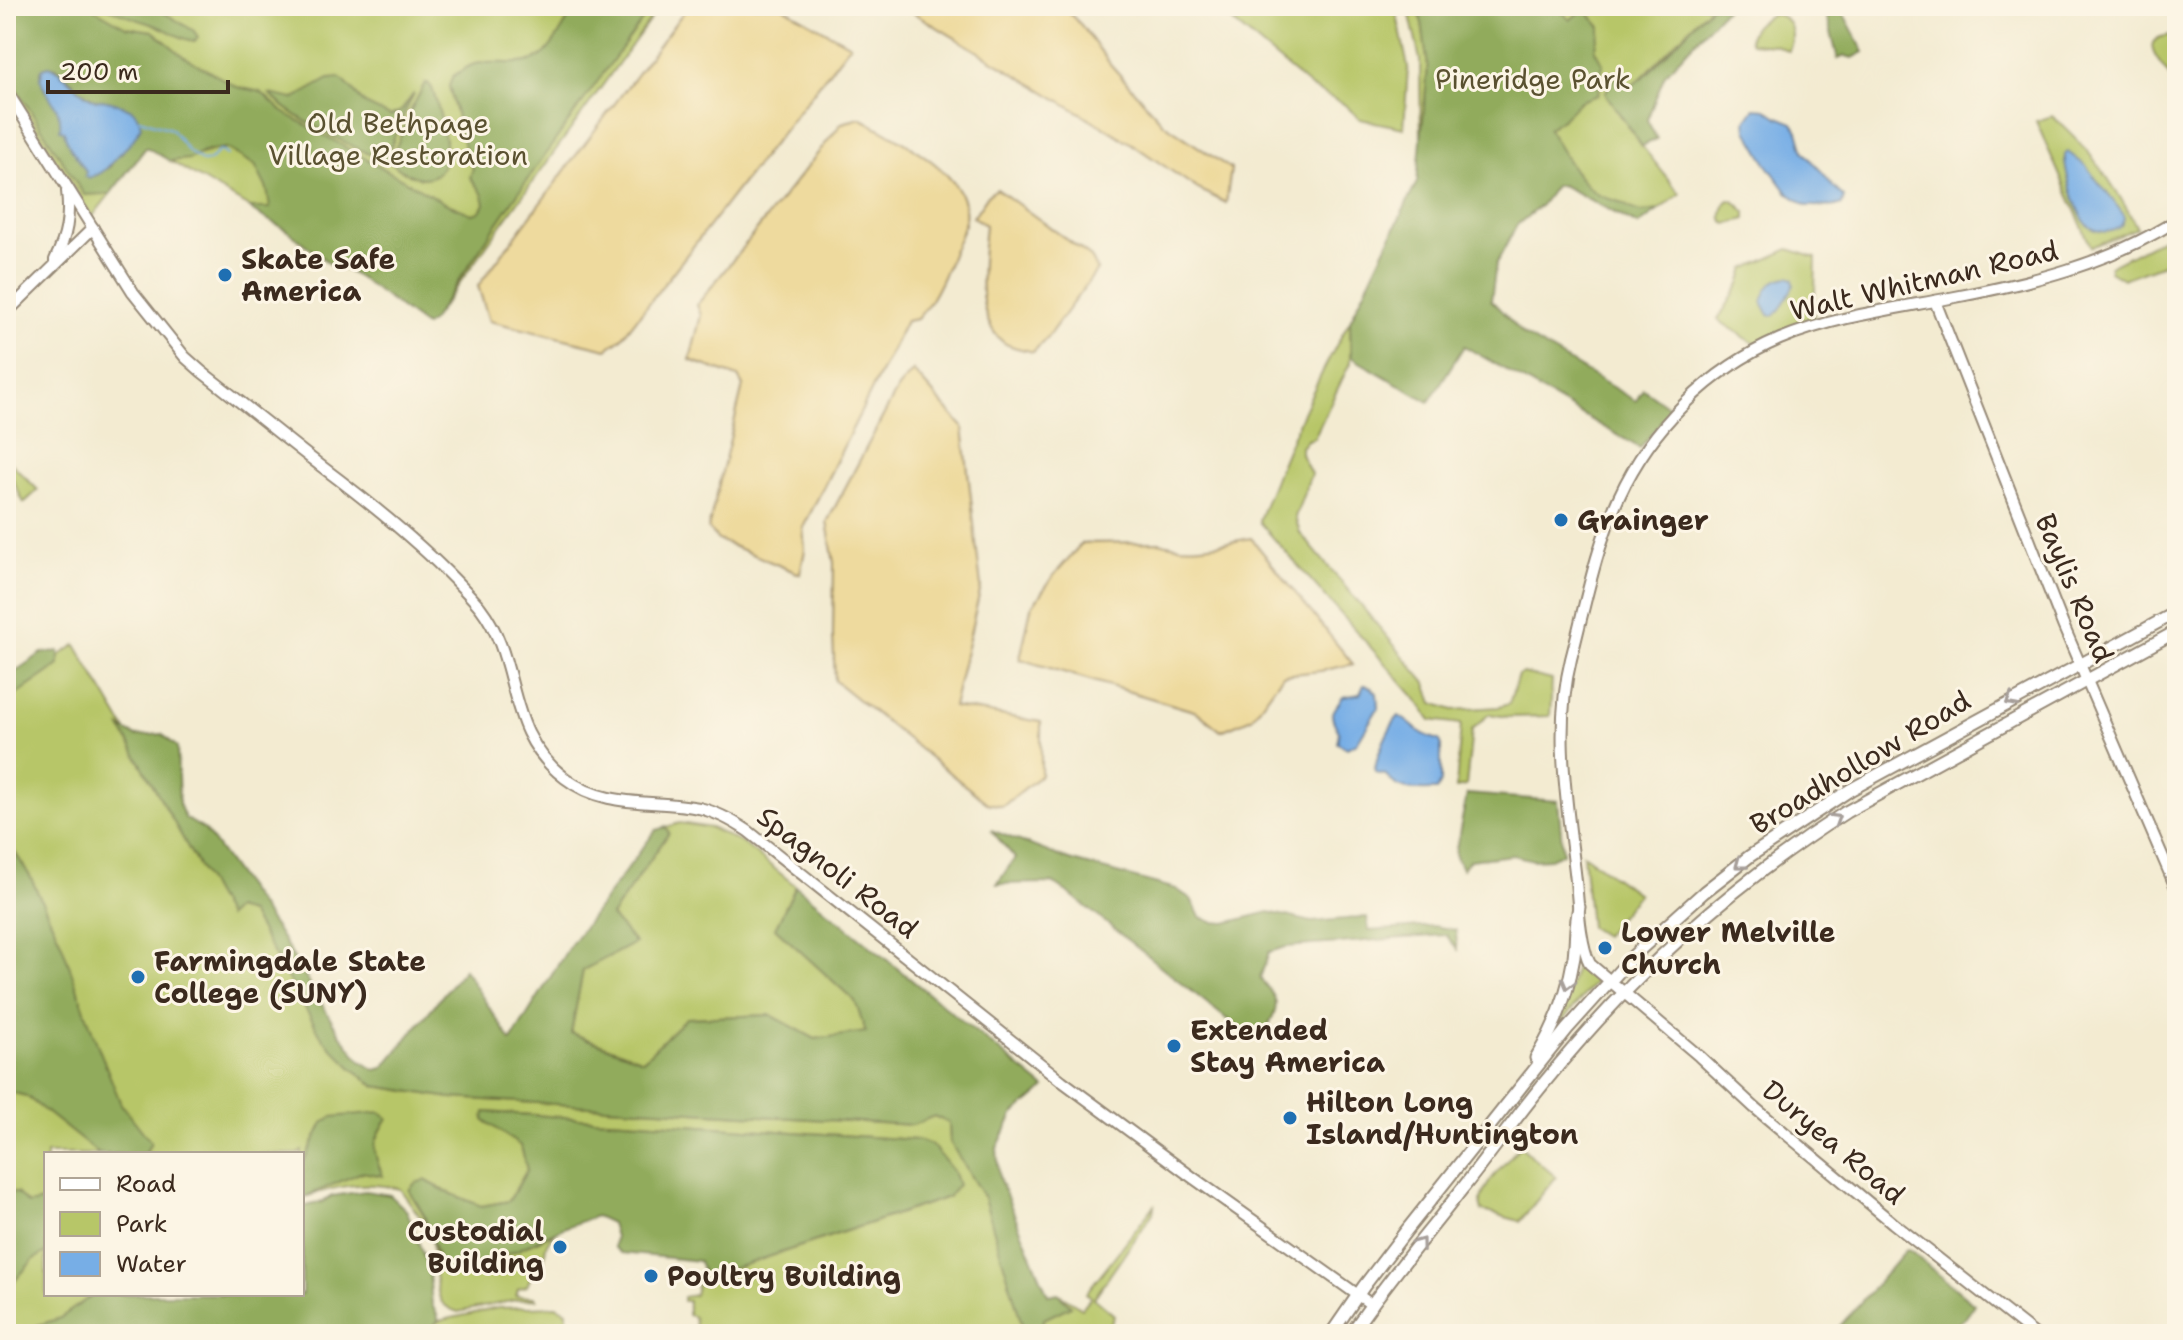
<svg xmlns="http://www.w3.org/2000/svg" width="2183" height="1340" font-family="'Shantell Sans',sans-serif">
	<rect width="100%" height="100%" fill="#fcf5e5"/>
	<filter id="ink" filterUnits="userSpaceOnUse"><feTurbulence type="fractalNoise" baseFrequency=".0125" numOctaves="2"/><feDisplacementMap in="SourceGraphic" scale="16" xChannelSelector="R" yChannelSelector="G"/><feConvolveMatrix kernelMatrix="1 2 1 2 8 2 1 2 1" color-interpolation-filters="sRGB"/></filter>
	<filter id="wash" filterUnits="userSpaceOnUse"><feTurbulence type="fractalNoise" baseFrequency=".006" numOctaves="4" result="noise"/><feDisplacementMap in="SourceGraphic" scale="32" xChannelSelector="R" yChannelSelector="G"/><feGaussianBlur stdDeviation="1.8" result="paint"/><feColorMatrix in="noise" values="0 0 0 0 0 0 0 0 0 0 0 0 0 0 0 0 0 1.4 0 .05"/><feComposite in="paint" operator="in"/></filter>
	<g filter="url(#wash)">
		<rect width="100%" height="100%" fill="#f3ebd1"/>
		<!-- green -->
		<g fill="#b7c668" stroke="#797843" stroke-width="2">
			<path d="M6 6H660L432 321 254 210 170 161C190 159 206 151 226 148L255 165 268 170 174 112 92 217 6 80Z"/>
			<path d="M1214 6H1395L1408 67 1404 128 1360 119 1344 104 1312 88Z"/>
			<path d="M1408 6H1417L1422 23 1428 67 1421 143 1420 60Z"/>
			<path d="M1425 6H1711L1614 106 1642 146 1680 194 1638 225 1562 185Z"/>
			<path d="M1773 14C1792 16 1796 36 1788 51L1775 45 1751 43 1749 40C1750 27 1760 20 1773 14Z"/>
			<path d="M2177 34V95C2176 90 2175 86 2173 82 2169 73 2148 53 2153 43 2156 36 2171 35 2177 34Z"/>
			<path d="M2052 116C2088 146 2116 186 2137 228L2091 247 2036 121Z"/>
			<path d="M1729 200 1734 201 1746 212V219L1727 224 1723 222C1720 216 1723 204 1729 200Z"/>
			<path d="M2177 231V255L2163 264 2123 279 2110 271V266L2115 263Z"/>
			<path d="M1789 249 1816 258 1814 319 1755 344 1718 320 1740 284 1745 269Z"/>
			<path d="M1350 321V363L1314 438 1307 440 1301 447V454L1311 474 1295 517 1300 533 1426 683 1433 703 1453 710 1499 707 1509 704 1518 675 1523 673 1552 680 1550 716 1508 717 1489 714 1472 730 1466 786 1456 788 1461 724 1431 720 1414 696 1260 523 1259 520C1285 452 1313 384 1350 321Z"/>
			<path d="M6 458 38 490 24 503 6 466Z"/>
			<path d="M76 645 232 911 235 909 250 913 278 959 352 1068 375 1086 451 1098 912 1125 934 1116 949 1123 950 1142 984 1197 1025 1334H696L694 1317 688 1315V1301H683V1297L695 1295 698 1281 703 1273 708 1277 949 1197 932 1145 917 1140 486 1112 484 1120 521 1146 527 1170 509 1201 481 1206 447 1192 425 1180 409 1191 424 1215 428 1228 400 1189C363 1180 337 1186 302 1198V1151L298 1154H46V1294H159L118 1334H6V690Z"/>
			<path d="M680 823 711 828 744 844 796 886 775 928 855 1001 867 1032 815 1039 771 1015 687 1018 643 1060 571 1033 583 970 611 916 669 833 666 827Z"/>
			<path d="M1583 854 1638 894 1604 936 1590 927Z"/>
			<path d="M1578 960 1597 980 1558 1026Z"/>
			<path d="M1520 1146 1556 1177 1520 1221 1482 1211C1474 1191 1507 1162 1520 1146Z"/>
			<path d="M1154 1206 1153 1213 1094 1298 1114 1315 1113 1320 1103 1334H1042L1043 1319 1070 1306 1058 1293 1082 1308 1091 1297 1086 1293Z"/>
			<path d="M554 1233 546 1245 542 1276 532 1274 527 1286 518 1289 516 1296 534 1297 536 1299 516 1300 458 1312C452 1310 445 1307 441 1301 435 1289 433 1255 432 1241L439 1265 447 1274 518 1250Z"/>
			<path d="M556 1306 567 1311V1334H402L438 1321 498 1308Z"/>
		</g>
		<!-- forest -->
		<g fill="#91ab5c" stroke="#666a3d" stroke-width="2" fill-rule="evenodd">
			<path d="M6 6H89L126 27 153 31 183 56 237 87 261 92 283 112 445 203 472 214 479 212 485 204 483 195 470 177 473 168 467 158 449 86 453 76C460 72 467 66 475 64 497 59 525 70 544 54 557 42 566 21 576 6H653C576 109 502 214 432 321L425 326 364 281 346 270 334 267 285 229 254 212 250 208H270L267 189 255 165 226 148 205 151 190 159 170 161 146 147 110 194 84 195 6 72ZM49 66 58 69 73 82 77 88 96 101 102 100 128 108 122 153 116 157 109 168 90 177 68 142 55 101 44 89 41 71 43 68Z"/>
			<path d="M106 6H153L194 31 198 37 195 41C182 40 169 30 157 26 138 19 125 17 106 6Z"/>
			<path d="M1417 6H1557L1570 20 1584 8 1601 27 1595 50 1603 64 1598 95 1580 101 1562 119 1548 129C1560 148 1579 184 1599 195 1604 198 1611 199 1617 201 1638 211 1633 214 1659 210L1638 225 1562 185 1555 186 1541 205 1517 225 1496 264 1491 300 1524 335 1636 401 1643 389 1672 409 1640 448 1464 346 1429 402 1351 357 1350 321 1417 182 1428 67 1422 23Z"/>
			<path d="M1711 6H1728L1665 74 1647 120 1657 139 1642 146 1605 93 1616 74 1630 87 1649 72Z"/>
			<path d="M1822 6H1847L1841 9 1864 52 1853 58 1845 56 1838 59 1826 13Z"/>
			<path d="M339 78 345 82 365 104 390 116 401 111 414 93 396 132 387 159 383 161C353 146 290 118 270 94L293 99 329 79Z"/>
			<path d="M425 83H428L432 88C439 109 462 177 424 178 413 178 398 169 390 162L411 110Z"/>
			<path d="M59 651V665L6 702V678L42 653Z"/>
			<path d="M121 728 136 736 162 734 177 747 179 804 185 818 205 830 278 932 340 1034 361 1061 375 1070 383 1068 464 969 511 1041 569 947 656 830 666 827 669 833 611 916 635 943 583 970 571 1033 643 1060 686 1018 771 1015 815 1039 866 1032 855 1001 775 928 796 886 1045 1088 1013 1115 997 1148 999 1178 1048 1295 1058 1293 1071 1306 1044 1319 1042 1334H1025L984 1198 950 1142 949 1123 934 1116 913 1125 451 1098 375 1086 352 1068 323 1039 250 913 235 909 227 917Z"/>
			<path d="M1467 794 1558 801 1563 853 1550 859 1533 860 1513 855 1470 860 1462 869 1455 854Z"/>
			<path d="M991 830 1069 860 1176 889 1191 899 1200 917 1212 922 1226 923 1269 912 1312 922 1367 917 1369 931 1433 926 1456 930 1457 949 1446 935 1286 947 1269 952 1260 978C1280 1003 1280 1002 1266 1031L1248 1036 1070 894 1053 883 997 884 1015 858Z"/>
			<path d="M6 838 30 876 61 942 94 1036 121 1104 151 1142 145 1154H99L26 1096 6 1091Z"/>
			<path d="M381 1112 388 1118C372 1144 371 1149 383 1176L362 1172 302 1198V1165L323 1123 332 1117Z"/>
			<path d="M485 1112 917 1140 932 1145 953 1171 958 1185 948 1197 708 1277 703 1273 699 1261 621 1253 614 1247 615 1237 611 1223 596 1216 563 1228 518 1250 446 1274 440 1265 424 1215 409 1190 415 1183 425 1180 447 1192 481 1206 509 1201 527 1170 521 1146 484 1120Z"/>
			<path d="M6 1191 17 1193 28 1204 43 1201 46 1208V1252L33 1260 6 1291Z"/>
			<path d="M365 1191 390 1195 407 1211 429 1271 432 1305 438 1317V1321L430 1330H419L411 1334H11L60 1318 94 1294H302V1207L322 1202 332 1196Z"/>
			<path d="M1906 1250 1910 1251 1974 1304 1965 1318 1940 1334H1833Z"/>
		</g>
		<!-- sand -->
		<g fill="#eeda9e" stroke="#94825e" stroke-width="2">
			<path d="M688 6H781L850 45 621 339 607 349 489 321 478 286Z"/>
			<path d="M902 6H1062L1081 25 1111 65 1163 123 1231 169 1226 203 1198 189 1132 144Z"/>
			<path d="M860 118C893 136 972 173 965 219 964 231 956 243 952 254 944 277 933 301 917 319L906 321 803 528 805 550 800 574 718 540 708 529 743 386 738 377 690 360 701 315 697 305 842 123Z"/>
			<path d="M997 189 1091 257 1097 270 1046 339 1033 352C1024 349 1010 348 1003 342 973 317 982 260 985 225L973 217 988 195Z"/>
			<path d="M913 371 963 427 981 587 953 707 1041 722V775L1003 806 987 803 835 681 833 635 834 563 827 522 898 388Z"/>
			<path d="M1251 538 1353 664 1320 671 1283 675 1252 718 1221 731 1197 712 1020 659 1031 608 1054 575 1082 543 1160 542C1189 552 1222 543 1251 538Z"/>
		</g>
		<!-- water -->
		<g fill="#77aee6" stroke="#596c82" stroke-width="2">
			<path d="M49 66C68 74 78 94 95 100 97 101 99 100 101 100 110 101 124 106 132 110 138 114 139 120 141 126 132 145 127 145 115 159 104 171 104 173 88 178L85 176 86 172C79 158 66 146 64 131L60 130C64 100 33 91 43 68Z"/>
			<path d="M1755 108 1766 109 1778 117 1793 123 1798 131 1804 152 1822 172 1833 187 1844 197 1842 204C1832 209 1817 205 1807 206L1788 193 1768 166 1747 130 1746 121Z"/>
			<path d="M2068 152 2086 166 2124 215C2125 232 2102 236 2090 227 2077 218 2064 170 2065 154Z"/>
			<path d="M1788 277 1793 279 1794 285 1781 308 1775 315H1769L1762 302C1766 287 1773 279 1788 277Z"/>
			<path d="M1364 685 1369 686 1377 693 1378 708 1357 743 1347 748 1337 743 1339 732C1328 713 1331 715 1343 697L1360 694Z"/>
			<path d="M1399 716C1415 726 1419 735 1439 740L1441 743V782L1437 790C1417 790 1398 793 1386 775L1375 772C1375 758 1389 726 1399 716Z"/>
		</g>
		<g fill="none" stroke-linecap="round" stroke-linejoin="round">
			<!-- stream -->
			<path stroke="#77aee6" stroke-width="2" d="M139 119 171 129 189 152 203 162 209 161 220 150 227 155"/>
		</g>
	</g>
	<g filter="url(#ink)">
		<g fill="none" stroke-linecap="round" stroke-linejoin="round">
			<!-- secondary casing -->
			<g stroke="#978a78" stroke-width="14">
				<g id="secondary">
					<path d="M6 90 133 292 185 357 202 372C242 403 281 435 321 466 365 499 408 533 447 572 458 583 470 595 480 607 523 663 502 730 565 778 605 809 652 799 699 808 717 812 733 821 748 831L1062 1081 1192 1177 1372 1305"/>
					<path d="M55 260C67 236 70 217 67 191"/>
					<path d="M1935 301 2063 625 2177 890"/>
					<path d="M6 313 93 228"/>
					<path d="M2034 1334 1893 1223 1755 1108 1699 1056 1590 964C1580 946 1578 902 1576 881 1568 807 1553 732 1571 659 1585 605 1596 547 1619 497 1651 427 1710 369 1780 339 1833 317 1893 309 1950 298 2030 283 2108 264 2177 220"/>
					<path d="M2168 1334 2177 1330"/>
				</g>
			</g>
			<!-- primary casing -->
			<g stroke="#978a78" stroke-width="15">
				<g id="primary">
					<path d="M1536 1058C1555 1027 1568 993 1574 957 1576 940 1575 923 1579 907"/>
					<path d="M1331 1334 1364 1286 1406 1231 1567 1029 1633 956 1704 892 1750 856 1850 790 2177 612"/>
					<path d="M1351 1334C1385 1283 1425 1237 1462 1189 1490 1154 1516 1117 1544 1083 1630 977 1731 885 1846 812L2177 631"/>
				</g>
			</g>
			<!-- secondary -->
			<use href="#secondary" stroke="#fff" stroke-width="10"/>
			<!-- primary -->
			<use href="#primary" stroke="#fff" stroke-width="11"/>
		</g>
		<!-- one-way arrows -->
		<defs><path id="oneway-chevron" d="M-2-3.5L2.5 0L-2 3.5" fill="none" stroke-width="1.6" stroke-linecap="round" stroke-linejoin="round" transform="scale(2)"/></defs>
		<g stroke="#a79f9a">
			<use href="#oneway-chevron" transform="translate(2011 701) rotate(152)"/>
			<use href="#oneway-chevron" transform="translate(1835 819) rotate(-32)"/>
			<use href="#oneway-chevron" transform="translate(1740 864) rotate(143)"/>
			<use href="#oneway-chevron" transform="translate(1568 984) rotate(105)"/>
			<use href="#oneway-chevron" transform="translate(1420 1243) rotate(-53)"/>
		</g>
	</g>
	<!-- markers -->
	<g fill="#1f6fb2" stroke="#fcf5e5" stroke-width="3">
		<circle cx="225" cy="275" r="8"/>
		<circle cx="1561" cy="520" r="8"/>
		<circle cx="1605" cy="948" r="8"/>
		<circle cx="138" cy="977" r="8"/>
		<circle cx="1174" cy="1046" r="8"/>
		<circle cx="1290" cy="1118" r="8"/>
		<circle cx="560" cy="1247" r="8"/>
		<circle cx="651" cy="1276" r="8"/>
	</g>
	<g text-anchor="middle" stroke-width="6" stroke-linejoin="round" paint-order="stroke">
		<!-- park labels -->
		<g font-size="28" fill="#5a5130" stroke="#fcf5e5">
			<text x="1533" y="89">Pineridge Park</text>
			<text x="398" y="133">Old Bethpage<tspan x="398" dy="32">Village Restoration</tspan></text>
		</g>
		<!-- poi labels -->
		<g font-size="28" font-weight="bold" fill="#3b2a1e" stroke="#fcf5e5" text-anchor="start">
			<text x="241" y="269">Skate Safe<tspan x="241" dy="32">America</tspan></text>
			<text x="1577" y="530">Grainger</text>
			<text x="1621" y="942">Lower Melville<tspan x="1621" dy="32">Church</tspan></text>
			<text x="154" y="971">Farmingdale State<tspan x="154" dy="32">College (SUNY)</tspan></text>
			<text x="1190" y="1040">Extended<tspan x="1190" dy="32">Stay America</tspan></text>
			<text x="1306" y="1112">Hilton Long<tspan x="1306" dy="32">Island/Huntington</tspan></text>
			<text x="544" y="1241" text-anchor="end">Custodial<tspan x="544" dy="32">Building</tspan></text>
			<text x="667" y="1286">Poultry Building</text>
		</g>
		<!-- street labels -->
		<g font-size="28" fill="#3b2a1e" stroke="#fcf5e5">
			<text transform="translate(1924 280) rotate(-13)" y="10">Walt Whitman Road</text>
			<text transform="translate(2075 588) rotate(67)" y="10">Baylis Road</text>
			<text transform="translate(1860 762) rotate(-31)" y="10">Broadhollow Road</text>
			<text transform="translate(838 872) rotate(38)" y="10">Spagnoli Road</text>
			<text transform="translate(1834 1142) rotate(40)" y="10">Duryea Road</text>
		</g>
	</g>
	<!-- margin -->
	<rect width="2183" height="1340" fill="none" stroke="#fcf5e5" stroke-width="32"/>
	<!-- legend -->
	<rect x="44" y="1152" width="260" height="144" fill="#fcf5e5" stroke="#afa495" stroke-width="2"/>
	<rect x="60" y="1178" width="40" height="12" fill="#ffffff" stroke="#afa495" stroke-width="2"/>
	<text x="116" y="1192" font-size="24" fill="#3b2a1e">Road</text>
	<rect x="60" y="1212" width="40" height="24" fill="#b7c668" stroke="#afa495" stroke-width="2"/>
	<text x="116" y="1232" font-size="24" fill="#3b2a1e">Park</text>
	<rect x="60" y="1252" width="40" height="24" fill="#77aee6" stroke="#afa495" stroke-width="2"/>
	<text x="116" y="1272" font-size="24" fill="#3b2a1e">Water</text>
	<!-- scale -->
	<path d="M48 80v12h180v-12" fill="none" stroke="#3b2a1e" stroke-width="4"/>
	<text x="60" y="80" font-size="24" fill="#3b2a1e" stroke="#fcf5e5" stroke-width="6" paint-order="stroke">200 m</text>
</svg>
